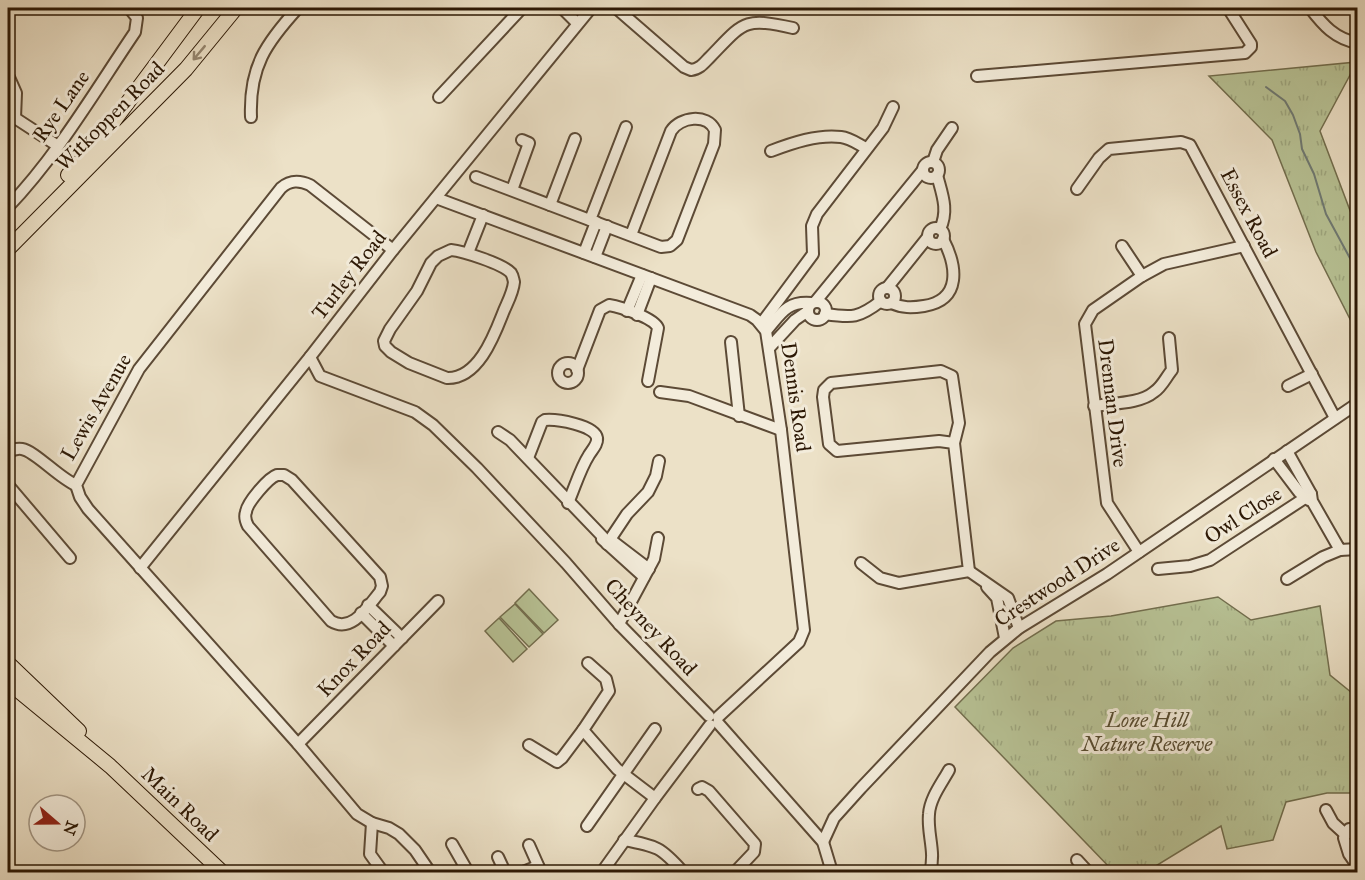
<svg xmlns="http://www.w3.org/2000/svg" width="1365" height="880" font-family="'IM FELL Great Primer',serif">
	<defs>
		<pattern id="park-tufts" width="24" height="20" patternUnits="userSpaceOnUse" patternTransform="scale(1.5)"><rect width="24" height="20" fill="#b8c396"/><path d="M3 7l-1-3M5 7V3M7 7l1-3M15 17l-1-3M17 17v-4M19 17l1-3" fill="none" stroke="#9ea780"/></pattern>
	</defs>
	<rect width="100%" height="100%" fill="#ece1c7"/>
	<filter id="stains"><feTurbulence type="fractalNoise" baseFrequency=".00333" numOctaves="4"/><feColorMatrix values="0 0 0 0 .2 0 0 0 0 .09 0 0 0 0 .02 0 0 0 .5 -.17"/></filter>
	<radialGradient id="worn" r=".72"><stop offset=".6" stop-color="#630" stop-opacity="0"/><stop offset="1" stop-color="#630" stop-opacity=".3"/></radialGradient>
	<!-- park -->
	<g fill="url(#park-tufts)" stroke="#726e4e" stroke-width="1.5">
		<path d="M1357 62 1320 131 1357 229V333L1316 252 1272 140 1209 76Z"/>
		<path d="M1218 597 1251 620 1320 606 1330 675 1357 697V793H1327L1286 802 1273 840 1227 849 1221 826 1146 872H1114L955 707 1013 648 1056 621 1111 616Z"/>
	</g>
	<!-- garden -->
	<g fill="#b8c396" stroke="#726e4e" stroke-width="1.5">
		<path d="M529 589 558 620 544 633 515 603Z"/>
		<path d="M515 604 543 634 529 647 500 617Z"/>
		<path d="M499 618 527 649 513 662 485 631Z"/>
	</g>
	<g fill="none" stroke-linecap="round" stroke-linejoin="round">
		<!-- stream -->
		<path stroke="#6f7a74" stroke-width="2" d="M1266 87 1285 101 1293 115 1300 134 1302 149 1314 174 1326 214 1358 273"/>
		<!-- minor casing -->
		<g stroke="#5c4a36" stroke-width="14">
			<g id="minor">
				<path d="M562 8 577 23"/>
				<path d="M616 8 684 67 691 70C700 69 704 63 710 57 744 22 743 17 793 28"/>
				<path d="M1310 8C1323 25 1335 39 1358 43"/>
				<path d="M8 75 16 93 15 118"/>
				<path d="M977 76 1245 53 1251 47V44L1228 8"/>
				<path d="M439 97 522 8"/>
				<path d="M251 117C249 67 266 43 298 8"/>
				<path d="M15 118 58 146"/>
				<path d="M771 151C792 143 818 134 841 137 850 138 858 144 866 148"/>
				<path d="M933 162 937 150 952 128"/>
				<circle cx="931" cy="170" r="8"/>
				<path d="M937 175C942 194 949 210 940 229"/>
				<path d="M476 177 661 247 670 246 677 240 714 144 715 130C707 113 680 117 671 131L631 235"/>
				<path d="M1077 189 1099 158 1109 149 1181 142 1190 145 1335 418"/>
				<path d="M512 190 529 143 522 140"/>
				<path d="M436 198 750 315 757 320 766 331 781 430 804 630 799 642 718 717"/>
				<path d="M550 205 575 139"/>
				<path d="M8 207C57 156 95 91 135 32L137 18 129 8"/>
				<path d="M590 220 626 127"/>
				<circle cx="936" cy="236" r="8"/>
				<path d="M1122 246 1142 276"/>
				<path d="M393 250 310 185C299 180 290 180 281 188L139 369 76 485 80 497 88 509 298 744 357 814 372 823 389 828 399 834 415 850 430 872"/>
				<path d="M451 250C463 251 503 264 511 273 513 276 513 278 514 282 513 293 507 303 503 313 494 336 478 379 447 378L409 363 391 352 385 346 384 341 390 329 417 291 431 263 438 256Z"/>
				<path d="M468 253 483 215"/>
				<path d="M584 253 596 222"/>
				<path d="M595 257 607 226"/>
				<path d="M887 288 928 237"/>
				<circle cx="887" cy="296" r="8"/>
				<path d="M816 301 923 170"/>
				<circle cx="817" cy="311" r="9"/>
				<path d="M891 303C903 308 911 308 924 306 962 300 957 266 943 239"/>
				<path d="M627 311 642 275"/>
				<path d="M825 314C853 318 859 318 881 301"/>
				<path d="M637 315 651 278"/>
				<path d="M761 324 813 254 812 226 817 214 883 128 893 107"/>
				<path d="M766 331C781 314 786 301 811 303"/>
				<path d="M731 342 739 416"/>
				<path d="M770 347 795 320 808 311"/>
				<path d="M310 357 320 376 415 412 433 425 477 468 566 563 619 624 709 716"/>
				<circle cx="568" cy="373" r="10"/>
				<path d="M577 370 600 310 609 305C621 307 654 318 658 328L648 381"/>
				<path d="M1288 386 1312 374"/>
				<path d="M660 392 689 396 781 430"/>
				<path d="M1094 406C1112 403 1140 404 1154 392 1162 387 1166 377 1172 370L1169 338"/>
				<path d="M498 432 510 440 603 537 602 539 644 577"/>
				<path d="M1287 451 1311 494 1312 501 1340 550 1358 549"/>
				<path d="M8 453C12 450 16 448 22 449 35 451 59 478 76 485"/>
				<path d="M528 458 542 422 545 420C556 419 595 425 597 438 598 444 592 450 589 455 580 469 575 487 568 503"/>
				<path d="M1274 459 1299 492 1309 500"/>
				<path d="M277 475H284L292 480 380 577 382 586 380 592C368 606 352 634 331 621L248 526C246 522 244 517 246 512 247 503 268 478 277 475Z"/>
				<path d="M8 485 70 558"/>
				<path d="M611 540 649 569"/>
				<path d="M607 544 627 514 648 492 656 476 659 461"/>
				<path d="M1139 552 1107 503 1085 324 1093 310 1142 276 1164 264 1244 246"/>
				<path d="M861 563 880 578 899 583 969 571 954 443 959 423 952 376 941 371 831 383 824 390 823 397 829 444 837 451 939 441 954 443"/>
				<path d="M140 568 310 357 393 250 591 8"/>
				<path d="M1158 569 1190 566 1210 560 1311 494"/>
				<path d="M969 571 1008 598 1019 628"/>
				<path d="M1287 579 1323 557 1340 550"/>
				<path d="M987 587 997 598 1005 638"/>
				<path d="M368 605 402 638"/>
				<path d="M361 613 394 646"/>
				<path d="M619 624 654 559 658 538"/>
				<path d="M588 663 606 679 609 691 583 730 617 769 655 798"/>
				<path d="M718 723 823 842 832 872"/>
				<path d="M298 744 438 601"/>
				<path d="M529 745 557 762 562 758 583 730"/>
				<path d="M698 789 702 787 709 791 755 844 754 852 735 872"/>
				<path d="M1326 810 1333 823 1345 834"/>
				<path d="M372 823 370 854 383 872"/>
				<path d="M587 826 655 729"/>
				<path d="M1358 829H1349L1344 838 1349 854 1358 867"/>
				<path d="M624 840C657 846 661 847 683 872"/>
				<path d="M823 842 834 818 861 788 990 652 1019 628 1107 574 1358 403"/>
				<path d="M452 844 468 872"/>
				<path d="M529 845 541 872"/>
				<path d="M498 857 505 872"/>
				<path d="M1077 860 1088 872"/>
				<path d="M523 872 538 866"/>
				<path d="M602 872 655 798 710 725"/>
				<path d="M930 872C936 852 927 834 929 814 930 798 942 783 949 770"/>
			</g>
		</g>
		<!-- major casing -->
		<g stroke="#2c1805" stroke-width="16">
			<g id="major">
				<path d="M68 175 96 145 198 8"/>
				<path d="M8 249 186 69 236 8"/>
				<path d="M8 663 79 731"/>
				<path d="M8 682 110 766 222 872"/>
			</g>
		</g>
		<!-- minor -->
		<use href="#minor" stroke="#f3ecdb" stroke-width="10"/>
		<!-- major -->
		<use href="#major" stroke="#ece1c7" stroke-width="14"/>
	</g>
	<!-- one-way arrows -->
	<defs><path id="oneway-shaft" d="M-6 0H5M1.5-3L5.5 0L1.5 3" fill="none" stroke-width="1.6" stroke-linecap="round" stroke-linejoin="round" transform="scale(1.5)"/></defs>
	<use stroke="#968770" href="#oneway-shaft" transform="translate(199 53) rotate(130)"/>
	<g text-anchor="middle" stroke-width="6" stroke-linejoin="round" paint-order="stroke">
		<!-- street labels -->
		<g font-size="21" fill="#2c1805" stroke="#f3ecdb">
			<text transform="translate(61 106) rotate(-55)" y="7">Rye Lane</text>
			<text transform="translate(110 116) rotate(-45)" y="7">Witkoppen Road</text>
			<text transform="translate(1249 213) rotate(62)" y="7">Essex Road</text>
			<text transform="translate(349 275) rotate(-52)" y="7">Turley Road</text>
			<text transform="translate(796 397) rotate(82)" y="7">Dennis Road</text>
			<text transform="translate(1113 403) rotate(83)" y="7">Drennan Drive</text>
			<text transform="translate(96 407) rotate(-60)" y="7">Lewis Avenue</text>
			<text transform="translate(1243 515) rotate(-33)" y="7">Owl Close</text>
			<text transform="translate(1057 582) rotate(-33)" y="7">Crestwood Drive</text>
			<text transform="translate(651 627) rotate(47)" y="7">Cheyney Road</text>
			<text transform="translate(354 659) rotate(-46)" y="7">Knox Road</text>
			<text transform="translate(180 804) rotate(44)" y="7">Main Road</text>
		</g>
		<!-- park labels -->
		<g font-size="21" font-style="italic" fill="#564b30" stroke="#f3ecdb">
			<text x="1147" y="727">Lone Hill<tspan x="1147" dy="24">Nature Reserve</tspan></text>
		</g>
	</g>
	<!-- margin -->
	<rect width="1365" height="880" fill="none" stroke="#ece1c7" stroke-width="30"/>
	<rect x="9" y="9" width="1347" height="862" fill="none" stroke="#2c1805" stroke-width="3"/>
	<rect x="15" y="15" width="1335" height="850" fill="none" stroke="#2c1805" stroke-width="1.5"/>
	<!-- north arrow -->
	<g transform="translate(57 823) rotate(110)"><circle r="28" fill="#f3ecdb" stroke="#a39785" stroke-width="1.5"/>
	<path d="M0-4.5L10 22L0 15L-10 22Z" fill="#8f2418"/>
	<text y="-9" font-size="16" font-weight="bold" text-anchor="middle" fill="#2c1805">N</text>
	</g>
	<rect width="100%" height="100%" filter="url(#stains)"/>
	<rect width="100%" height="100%" fill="url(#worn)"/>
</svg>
